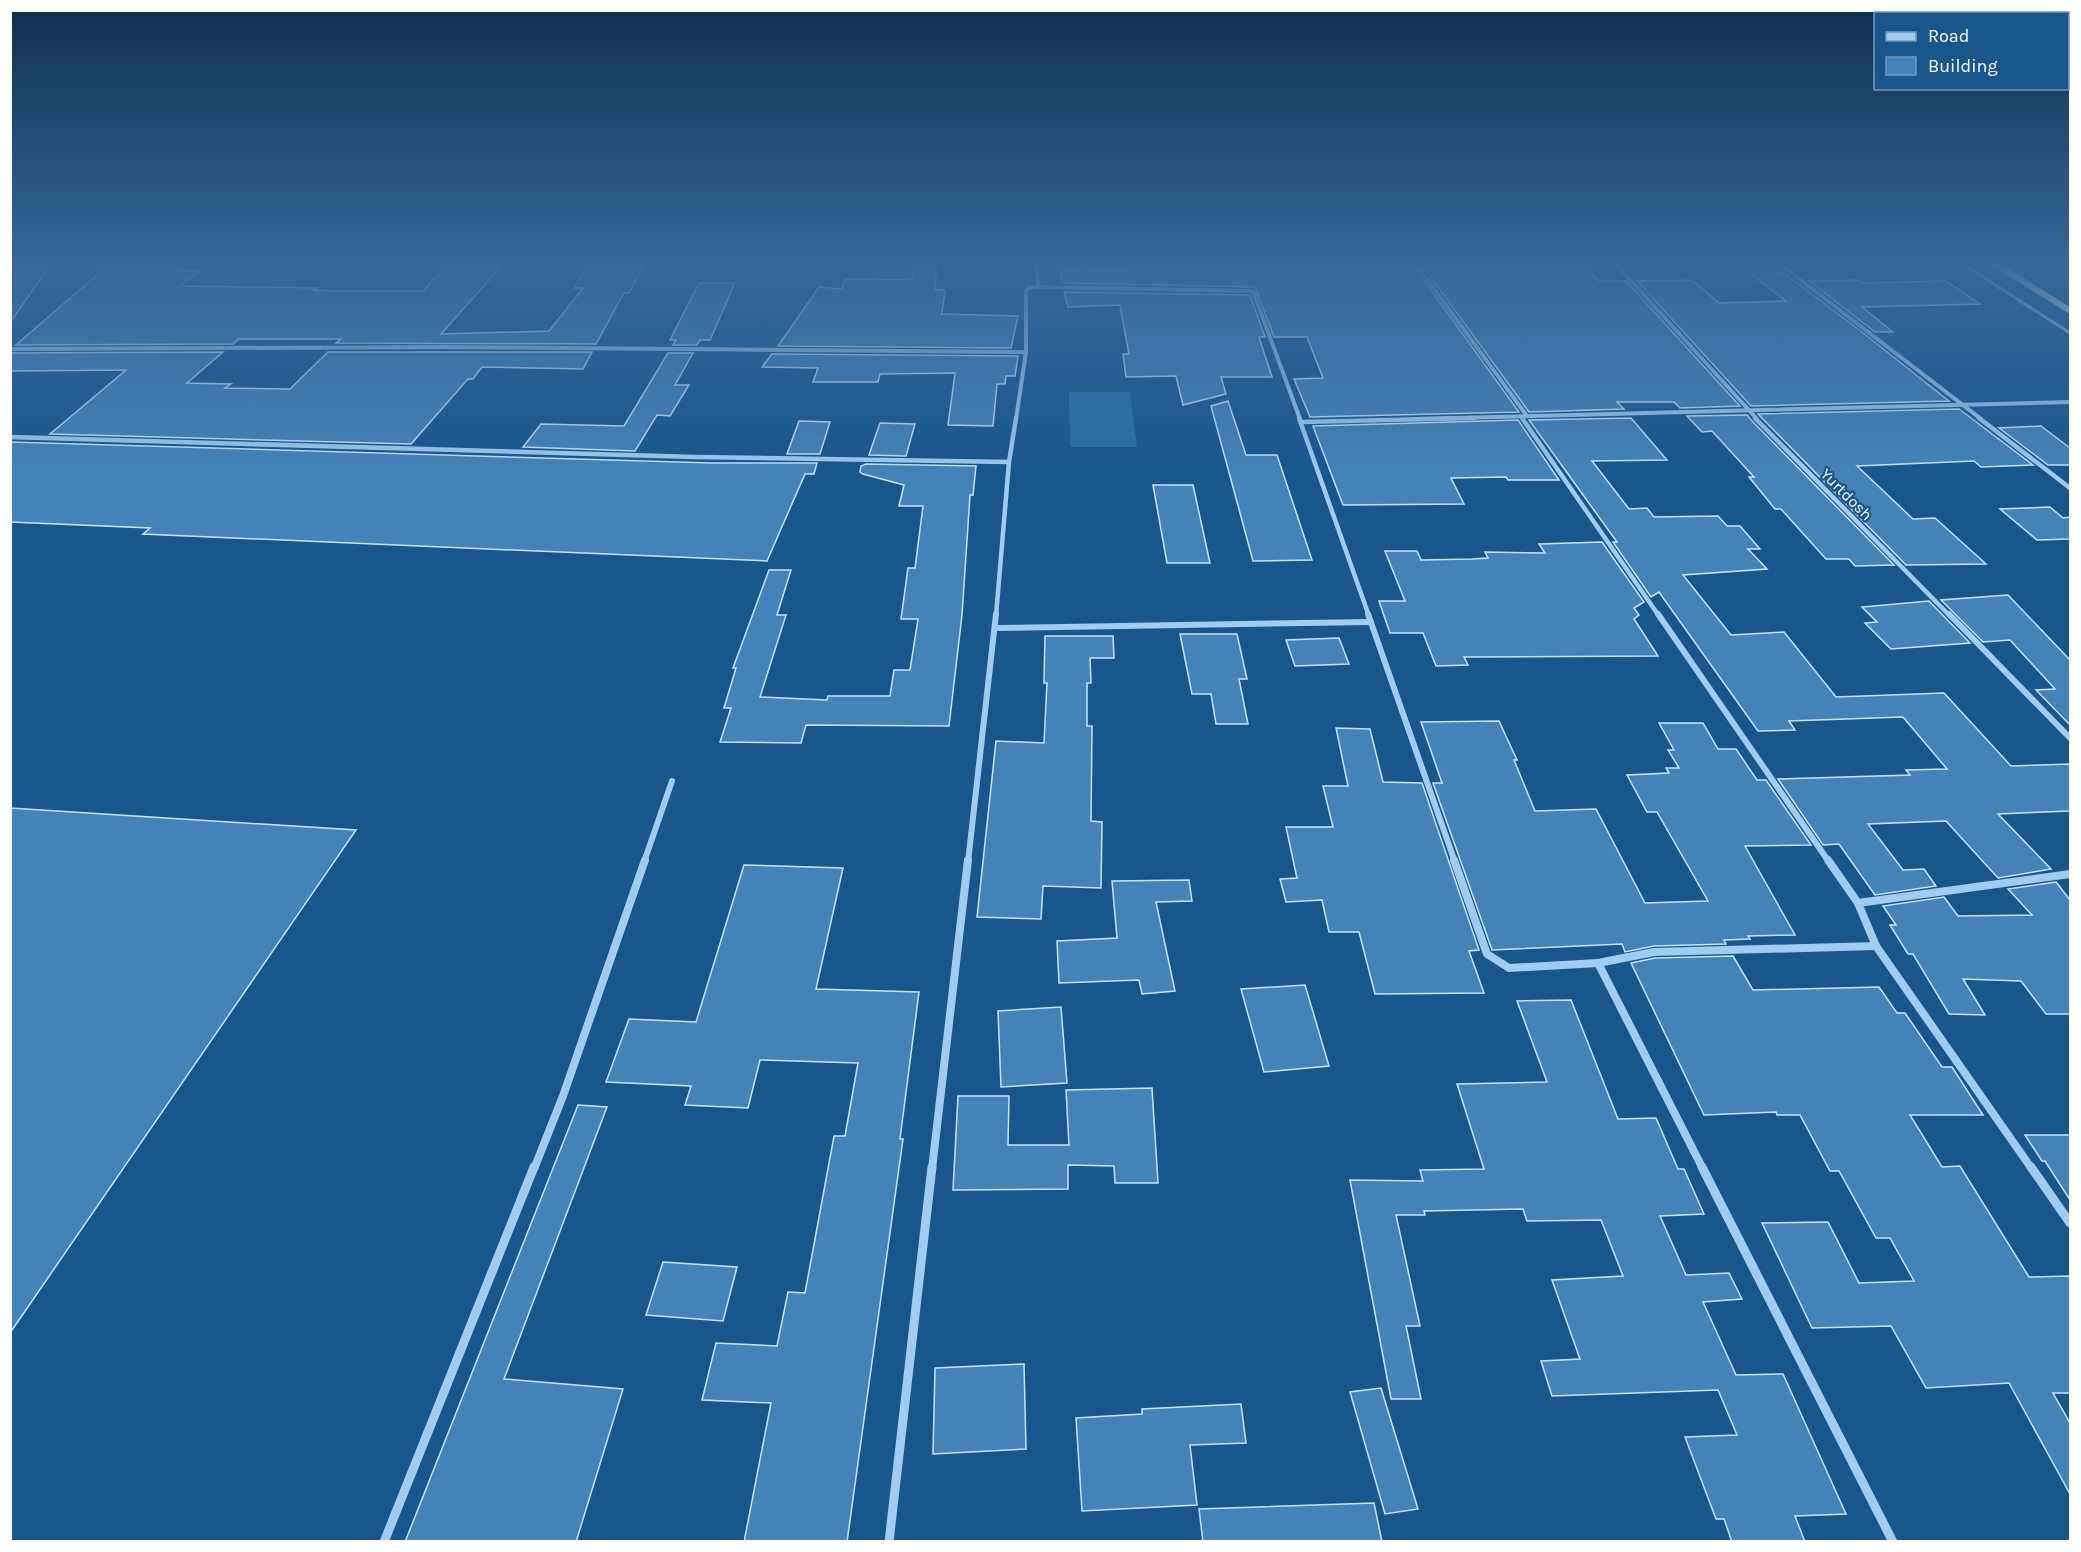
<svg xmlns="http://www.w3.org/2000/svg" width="2081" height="1552" font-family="Karla,sans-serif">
	<rect width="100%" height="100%" fill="#18568c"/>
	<!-- green -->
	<path fill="#2a70aa" d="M1069 392H1130L1137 447H1070Z"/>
	<!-- building -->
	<g fill="#4482b7" stroke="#c8e4fa" stroke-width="1.5">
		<path d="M19 261H53L10 323V272Z"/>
		<path d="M113 261H189L175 271H200L180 286 317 288 314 290 338 291H423L445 267H497L496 269H499L441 334 549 331 583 288H574L588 263 644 266 629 293H624L596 344 336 343 341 339H239L233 344 16 345Z"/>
		<path d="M1181 261H1248L1249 265 1307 264 1305 261H1410L1519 412 1310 417 1294 379 1323 378 1307 337H1274L1255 287 1062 283 1060 271 1183 267Z"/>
		<path d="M1419 261H1580L1599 281H1626L1740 406 1680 408 1674 402H1617L1624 409 1529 412Z"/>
		<path d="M937 262 935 290H945L942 314 1018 316 1011 348 778 346 819 287 842 289 845 279 912 280 914 263Z"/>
		<path d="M1784 273 1862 332 1949 401 1751 406 1637 281 1692 280 1719 303 1786 301 1751 274Z"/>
		<path d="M1858 280 1863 283 1946 281 1980 304 1862 307 1893 332H1875L1809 281Z"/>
		<path d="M699 283H735L710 340H700L697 345H673L676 340H670Z"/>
		<path d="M1064 292 1250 295 1265 337H1259L1272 377H1221L1226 394 1183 405 1176 376 1126 377 1123 354H1129L1120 305 1068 307Z"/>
		<path d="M223 352 187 383 231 384 225 388 290 389 328 352H592L583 369 482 367 473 379H468L411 444 50 434 126 370 10 371V353Z"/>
		<path d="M668 353H693L675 385H689L670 416 657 415 635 451 523 447 541 424 624 426Z"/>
		<path d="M772 354 1018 356 1015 376H1006L1005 384H997L993 426 948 425 955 373 880 374 878 382H813L818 368 762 367Z"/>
		<path d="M1228 401 1246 455H1277L1312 560 1253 561 1211 406Z"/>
		<path d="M1959 409 2033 465 1981 467 1974 461 1857 466 1913 519 1935 518 1986 564 1906 565 1758 414Z"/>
		<path d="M1747 415 1752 421 1894 565 1855 566 1849 559H1826L1781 509H1775L1749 477H1754L1712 431 1702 432 1687 416Z"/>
		<path d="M1631 418 1667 460 1592 461 1629 509 1647 508 1654 517 1718 516 1727 526H1740L1760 549H1748L1767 569 1683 575 1731 635 1784 632 1836 697 1944 693 2011 766 2070 764V811L1998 814 2051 869 1998 878 1946 821 1868 824 1903 870 1924 869 1936 886 1875 895 1839 844 1823 845 1778 779 1910 775 1906 770 1947 769 1903 717 1789 721 1795 730 1758 731 1659 592 1651 597 1613 542H1617L1529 420Z"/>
		<path d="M1518 420 1559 480H1508L1506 477 1451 478 1464 504 1343 505 1313 426Z"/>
		<path d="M799 421 830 422 820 454H787Z"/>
		<path d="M880 423 915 424 906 456 869 455Z"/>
		<path d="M2041 426 2070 448V465H2048L1999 428Z"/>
		<path d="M10 442 712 463H817L814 474H805L767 561 143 534 150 528 10 522Z"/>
		<path d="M866 464 976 466 973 495H970L962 615 949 726 806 725 801 743 720 742 731 708H724L736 668H733L769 570H791L777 615H786L760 697 827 700 828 696H890L894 670H910L918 619H901L908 568H915L923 506H899L904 485 863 474 860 472 861 466Z"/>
		<path d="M1153 485H1193L1210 563H1167Z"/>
		<path d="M2050 507 2063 518 2070 517V539L2037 540 2000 509Z"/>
		<path d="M1602 542 1644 602 1634 608 1639 615 1634 619 1658 656 1464 657 1468 665 1436 666 1423 633H1390L1379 601H1405L1385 551H1417L1421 560 1472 559 1488 558 1485 552 1545 553 1539 544Z"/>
		<path d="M2008 595 2070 660V725L2036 690 2055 689 2010 640 1983 642 1941 600Z"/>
		<path d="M1929 601 1970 643 1891 649 1865 623 1877 622 1862 607Z"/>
		<path d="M1180 634H1237L1247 679H1239L1248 724H1216L1211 694H1192Z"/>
		<path d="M1045 636H1113L1114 658H1090L1091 683H1087V726H1092L1091 821 1102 822 1101 888 1043 886 1041 919 977 917 996 741 1044 743 1047 683H1044Z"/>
		<path d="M1339 638 1349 664 1295 666 1286 640Z"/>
		<path d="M1499 721 1517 760H1514L1535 811 1596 809 1645 903 1708 901 1657 812H1647L1627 775 1669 773 1666 768H1679L1668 750H1674L1659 723H1703L1718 749H1736L1757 780H1766L1811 845 1745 846 1795 935 1748 936 1750 939 1724 940 1726 944 1654 946 1625 952 1622 944 1492 950 1433 783H1442L1421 722Z"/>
		<path d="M1336 728 1370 729 1383 782 1422 783 1479 950 1469 951 1484 993 1375 994 1359 932H1329L1322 900 1286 902 1280 879 1297 878 1286 827H1333L1323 786H1348Z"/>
		<path d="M10 808 356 830 10 1333Z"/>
		<path d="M744 865 843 868 816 989 919 992 900 1139H903L847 1542H744L771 1403 702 1400 716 1343 777 1346 788 1292 805 1293 834 1136H845L858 1063 760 1060 748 1108 685 1105 691 1086 606 1082 629 1019 696 1022Z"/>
		<path d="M1189 880 1192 901 1156 902 1175 991 1142 994 1139 980 1059 983 1057 941 1117 938 1112 881Z"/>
		<path d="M2056 882 2070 900V1014H2046L2021 981 1963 979 1985 1015 1949 1014 1913 954H1908L1890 925H1896L1883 906 1944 897 1958 916 2032 915 2008 889Z"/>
		<path d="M1733 956 1753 990 1879 987 1897 1013H1905L1942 1067H1952L1983 1115H1910L1942 1167 1960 1166 2029 1277 2070 1276V1393H2053L2070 1423V1494L2009 1383 1926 1388 1891 1326 1812 1328 1762 1223 1828 1222 1859 1283 1914 1281 1890 1238H1876L1839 1171H1830L1800 1115H1777L1776 1112 1704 1115 1631 963 1655 958Z"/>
		<path d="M1305 985 1329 1066 1264 1072 1241 989Z"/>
		<path d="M1571 1000 1618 1119 1656 1118 1678 1169H1684L1704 1214 1660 1216 1686 1275 1729 1273 1742 1299 1703 1302 1736 1375 1783 1374 1846 1514 1795 1516 1805 1542H1732L1724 1519H1716L1685 1437 1737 1435 1718 1390 1552 1396 1541 1361 1580 1359 1552 1280 1623 1276 1601 1220 1527 1221 1523 1209 1424 1211 1425 1215H1396L1420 1326H1406L1421 1399H1391L1350 1180 1423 1181 1420 1170 1484 1169 1457 1084 1547 1082 1517 1001Z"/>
		<path d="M1061 1007 1067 1083 1001 1087 998 1011Z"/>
		<path d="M1152 1088 1158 1183H1115L1114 1166 1068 1165V1189L953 1190 958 1096H1009L1008 1145H1069L1066 1090Z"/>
		<path d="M578 1105 607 1107 504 1379 623 1389 576 1542H405Z"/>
		<path d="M2025 1135H2070V1200L2045 1161H2042Z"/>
		<path d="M663 1262 737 1267 723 1321 646 1315Z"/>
		<path d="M1024 1364 1026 1449 933 1454 935 1368Z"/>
		<path d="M1381 1388 1418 1509 1385 1514 1350 1392Z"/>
		<path d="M1241 1404 1246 1443 1190 1445 1197 1505 1082 1511 1076 1418 1142 1414V1409Z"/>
		<path d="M1374 1503 1382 1542H1203L1199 1509Z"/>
	</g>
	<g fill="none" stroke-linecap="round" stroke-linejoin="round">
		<!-- lane -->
		<path stroke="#a2ccef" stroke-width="3" d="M1958 261 2070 333"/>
		<!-- street-far4 -->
		<g stroke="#a2ccef" stroke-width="4">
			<path d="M1414 261 1527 416"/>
			<path d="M1613 261 1757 419"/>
			<path d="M1776 261 1981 419"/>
			<path d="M1038 287 1253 291 1300 419"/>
			<path d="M10 349 444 347 1026 352"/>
			<path d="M1521 416 1523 419"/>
			<path d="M1016 419 1026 352V291L1028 288 1038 287 1037 261"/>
			<path d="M1416 419 2070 402"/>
		</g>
		<!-- street-far3 -->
		<g stroke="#a2ccef" stroke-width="4.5">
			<path d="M1299 418 1369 616"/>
			<path d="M1522 418 1659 616"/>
			<path d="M1755 418 1950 616"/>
			<path d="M1979 418 2070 488"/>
			<path d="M1301 422 1474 418"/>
			<path d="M10 437 695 457 1009 462"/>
			<path d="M996 616 1009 462 1016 418"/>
		</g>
		<!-- street-far2 -->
		<g stroke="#a2ccef" stroke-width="6">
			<path d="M1368 614 1455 862"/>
			<path d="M1658 614 1829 862"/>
			<path d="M1949 614 2070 738"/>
			<path d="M995 628 1371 622"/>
			<path d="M644 862 672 781"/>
			<path d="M968 862 996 614"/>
		</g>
		<!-- street-far1 -->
		<g stroke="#a2ccef" stroke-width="8">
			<path d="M1454 860 1487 954 1509 968 1598 963 1703 1169"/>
			<path d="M1828 860 1858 903 1876 946 2032 1169"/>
			<path d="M1858 903 2070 874"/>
			<path d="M1598 963 1654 952 1876 946"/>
			<path d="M534 1169 563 1096 645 860"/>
			<path d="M932 1169 968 860"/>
		</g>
		<!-- street -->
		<g stroke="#a2ccef" stroke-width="9">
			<path d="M1702 1167 1893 1542"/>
			<path d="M2031 1167 2070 1223"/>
			<path d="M384 1542 534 1167"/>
			<path d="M889 1542 932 1167"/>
		</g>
		<!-- highway -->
		<path fill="#fff" fill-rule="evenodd" d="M1984 261H1996L2070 307V314Z"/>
	</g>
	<!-- sky -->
	<linearGradient id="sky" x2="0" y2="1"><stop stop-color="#0d2f4d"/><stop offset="0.55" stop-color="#376899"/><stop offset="1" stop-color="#376899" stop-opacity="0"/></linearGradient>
	<rect width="2081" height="478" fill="url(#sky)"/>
	<g text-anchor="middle" stroke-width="4.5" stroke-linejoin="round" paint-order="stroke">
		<!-- far-street labels -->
		<g font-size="16" fill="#fff" stroke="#18568c">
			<text transform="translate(1847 494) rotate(45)" y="6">Yurtdosh</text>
		</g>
	</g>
	<!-- border -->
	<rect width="2081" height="1552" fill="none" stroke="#ffffff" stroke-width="24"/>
	<!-- legend -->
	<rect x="1874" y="12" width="195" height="78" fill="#18568c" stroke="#749aba" stroke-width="1.5"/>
	<rect x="1886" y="32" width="30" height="9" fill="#a2ccef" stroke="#749aba" stroke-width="1.5"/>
	<text x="1928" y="42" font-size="18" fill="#ffffff">Road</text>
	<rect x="1886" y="57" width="30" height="18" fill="#4482b7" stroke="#749aba" stroke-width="1.5"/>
	<text x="1928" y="72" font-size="18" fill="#ffffff">Building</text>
</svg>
